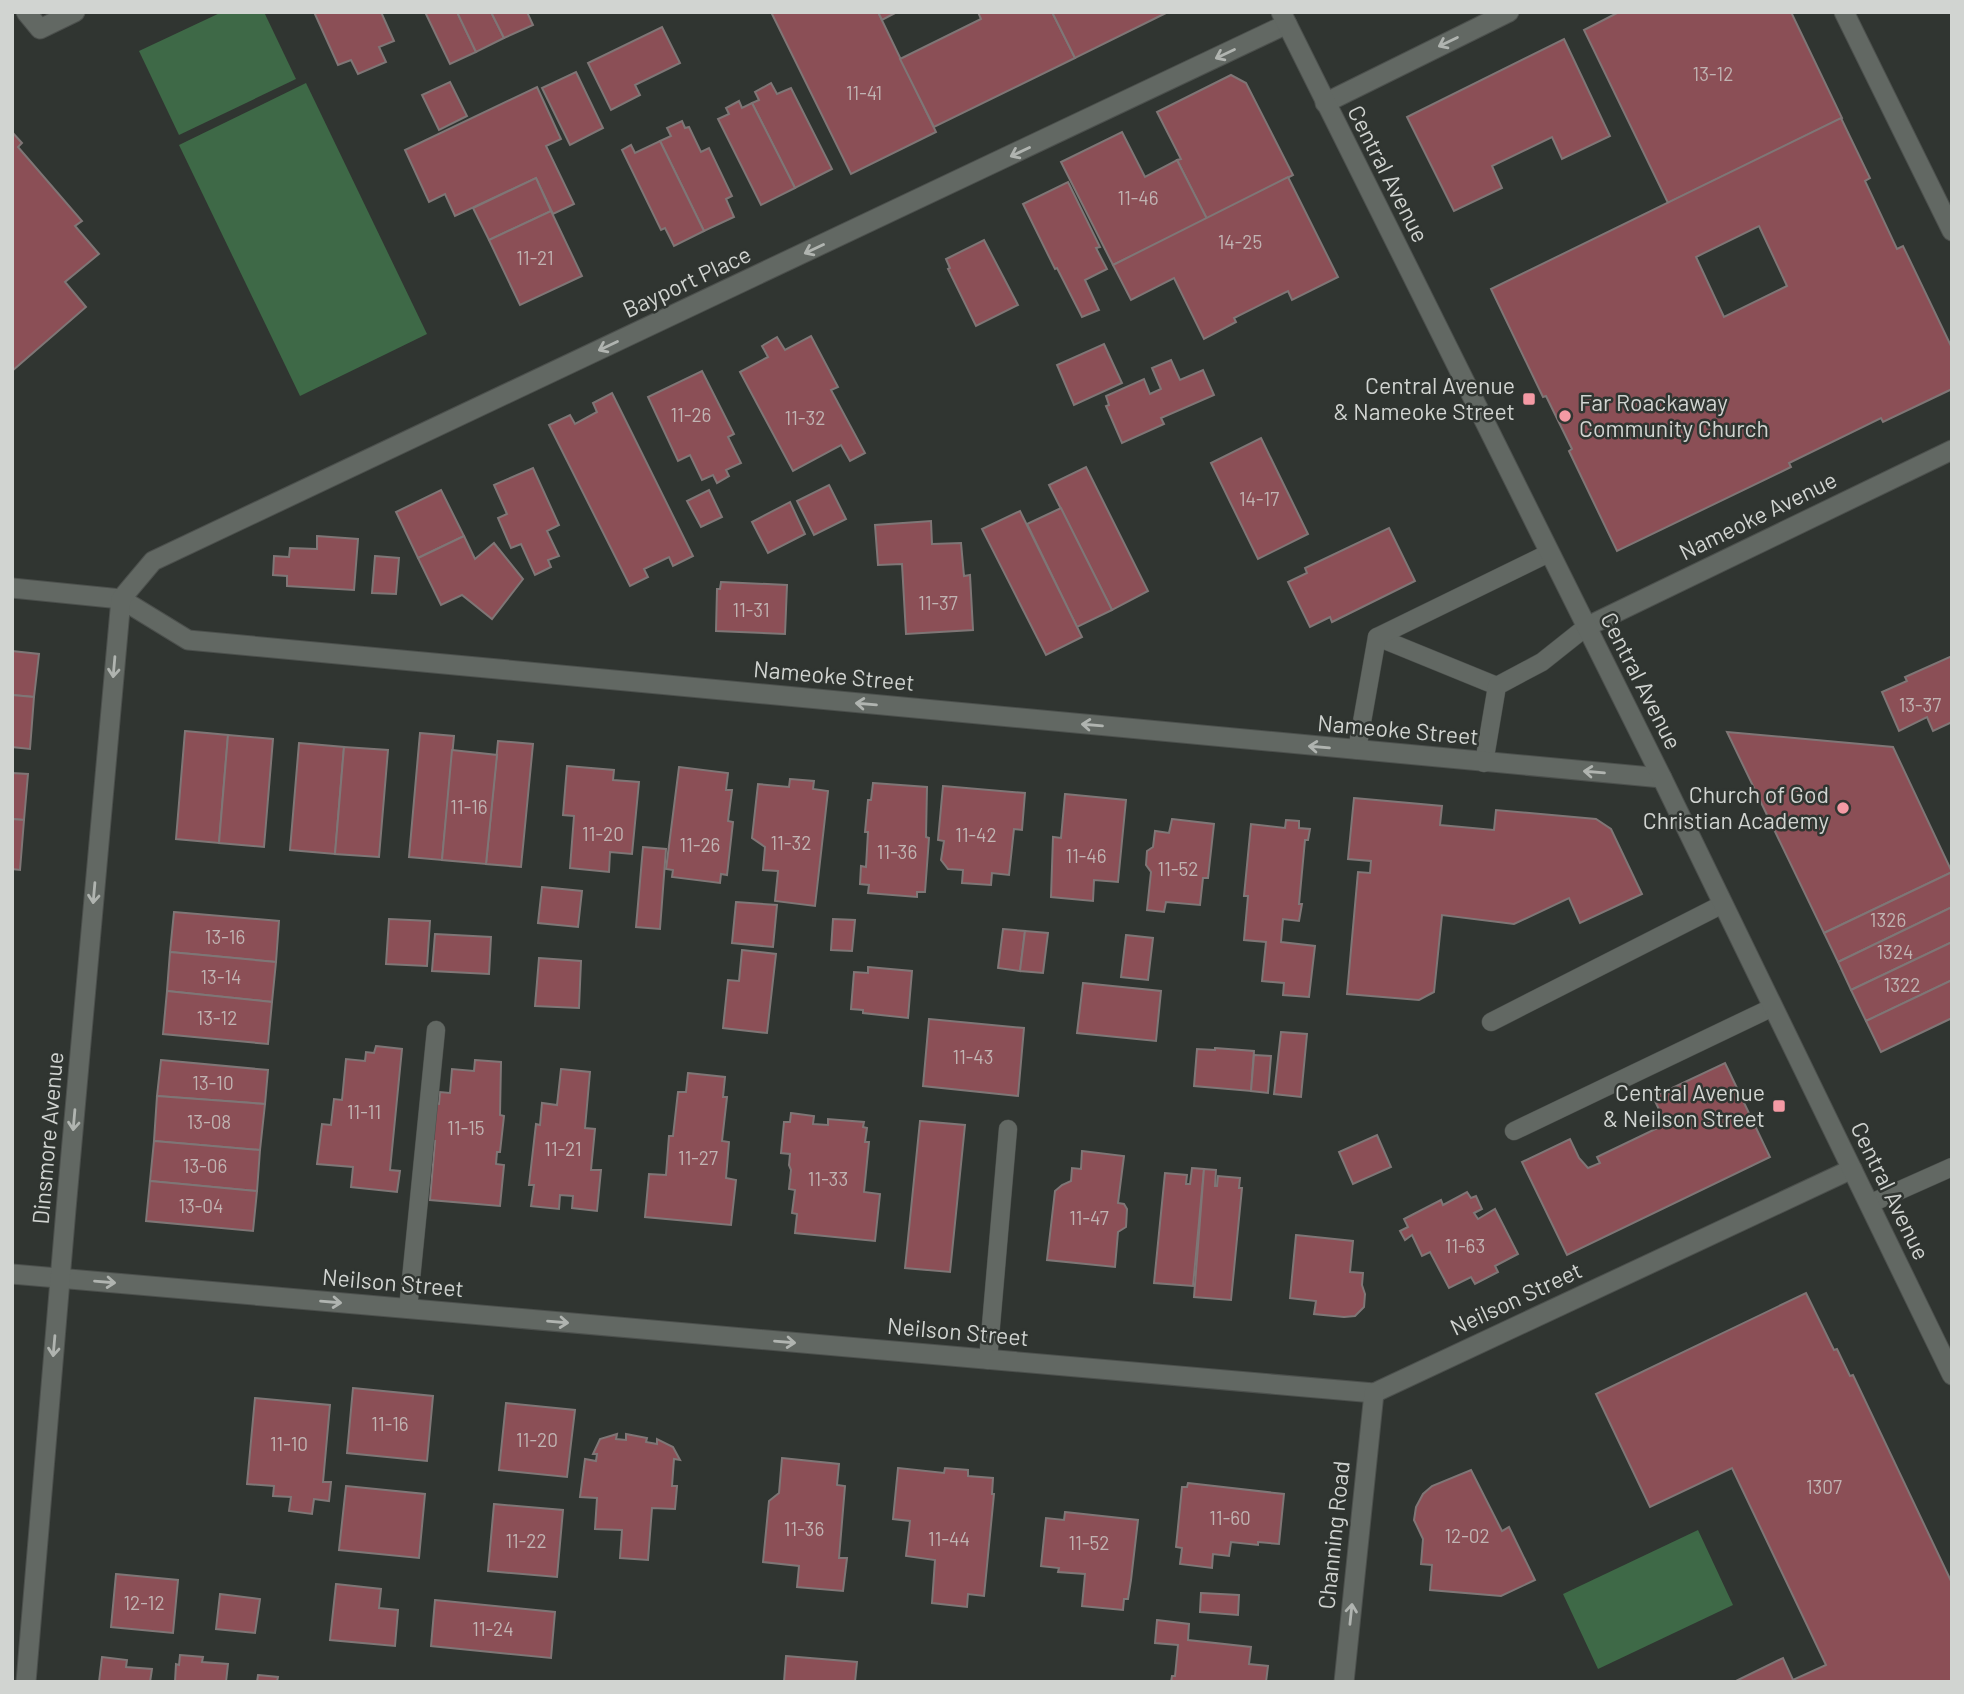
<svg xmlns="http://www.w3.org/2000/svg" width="1964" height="1694" font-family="Barlow,sans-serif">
	<rect width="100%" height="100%" fill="#303531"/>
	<!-- green -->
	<g fill="#3e6947">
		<path d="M222 12H264L296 79 179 135 139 51Z"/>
		<path d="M306 83 427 334 300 396 179 145Z"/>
		<path d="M1698 1530 1733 1605 1598 1669 1563 1594Z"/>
	</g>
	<!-- building -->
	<g fill="#8b4f56" stroke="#7f7676" stroke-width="2" fill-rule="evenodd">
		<path d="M314 12H381L394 41 379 47 386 62 358 74 351 60 338 65Z"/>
		<path d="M425 12H457L476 52 450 64Z"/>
		<path d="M457 12H491L504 38 476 52Z"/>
		<path d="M491 12H527L533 25 504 38Z"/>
		<path d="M771 12H878L936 132 851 174Z"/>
		<path d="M878 12H897L882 20Z"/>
		<path d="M978 12H1052L1075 58 934 127 900 59 981 19Z"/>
		<path d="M1052 12H1168L1075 58Z"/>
		<path d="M1619 12H1791L1842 118 1668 203 1584 30Z"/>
		<path d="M662 27 680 63 635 85 640 95 611 110 588 63Z"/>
		<path d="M1564 39 1610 136 1562 159 1552 137 1492 166 1502 188 1454 211 1407 117Z"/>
		<path d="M576 72 603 128 570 145 542 88Z"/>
		<path d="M1231 75 1246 83 1293 175 1207 219 1177 160 1181 159 1157 112Z"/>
		<path d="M450 82 467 116 439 130 422 95Z"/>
		<path d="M771 83 777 94 791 88 832 169 795 188 752 103 759 100 755 92Z"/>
		<path d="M537 87 561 139 546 146 574 204 553 214 536 178 455 216 445 194 429 202 405 150Z"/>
		<path d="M739 101 742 108 752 103 795 188 761 205 718 119 729 114 726 108Z"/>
		<path d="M1841 118 1870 178 1865 181 1897 249 1903 246 1952 348V389L1883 422 1881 418 1789 463 1791 467 1617 551 1569 451 1572 449 1546 396 1543 397 1491 289ZM1759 226 1787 286 1724 317 1696 257Z"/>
		<path d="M682 121 685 128 689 127 701 152 709 148 732 196 726 199 734 217 704 231 660 141 671 136 667 128Z"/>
		<path d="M12 132 22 143 18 147 82 221 75 226 99 254 65 282 86 307 12 371Z"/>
		<path d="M1122 132 1145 177 1177 160 1207 219 1113 265 1061 162Z"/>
		<path d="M660 141 704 231 674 246 665 228 661 230 622 150 631 145 635 153Z"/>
		<path d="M1288 177 1338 277 1292 300 1288 291 1234 318 1236 322 1204 339 1174 278 1131 300 1113 265Z"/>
		<path d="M536 178 551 211 489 240 473 208Z"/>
		<path d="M1068 182 1100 247 1096 248 1107 269 1085 280 1099 310 1082 317 1057 268 1055 269 1023 204Z"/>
		<path d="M551 211 582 276 520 305 489 240Z"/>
		<path d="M984 240 1018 305 976 326 948 269 950 268 946 259Z"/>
		<path d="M811 336 838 387 831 390 865 453 850 461 841 445 793 471 740 372 768 357 762 346 777 337 785 350Z"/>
		<path d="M1104 344 1122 383 1074 405 1057 365Z"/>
		<path d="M1171 360 1180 380 1203 370 1214 395 1161 418 1164 424 1122 443 1106 406 1109 405 1106 396 1144 379 1150 394 1161 389 1152 368Z"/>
		<path d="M702 371 734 434 728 437 741 463 726 470 729 476 717 483 713 475 702 480 690 455 678 461 648 397Z"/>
		<path d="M612 393 693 556 673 566 669 557 644 569 648 577 630 586 549 425 570 415 575 424 597 412 593 403Z"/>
		<path d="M1261 438 1308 534 1258 559 1211 463Z"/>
		<path d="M1086 467 1148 591 1112 610 1049 485Z"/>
		<path d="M533 468 559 525 547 531 559 556 548 560 551 567 535 575 521 544 511 548 498 518 507 514 494 485Z"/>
		<path d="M829 485 846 519 814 535 797 501Z"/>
		<path d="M441 490 464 536 418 558 396 512Z"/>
		<path d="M709 490 722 517 701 527 687 501Z"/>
		<path d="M790 502 805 534 768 553 752 522Z"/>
		<path d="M1061 508 1112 610 1077 627 1027 524Z"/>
		<path d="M1020 511 1082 637 1046 655 982 529Z"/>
		<path d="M931 521 932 544 961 543 964 576 970 575 973 630 906 634 902 564 878 565 875 525Z"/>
		<path d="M1389 528 1415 581 1332 622 1330 617 1310 627 1288 582 1307 573 1305 568Z"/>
		<path d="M317 536 358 539 354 590 287 586V576L273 575 274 556 289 557 290 548 317 549Z"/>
		<path d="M464 536 475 559 494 543 523 579 492 619 462 595 441 605 418 558Z"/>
		<path d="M375 556 399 558 396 594 372 593Z"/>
		<path d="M721 582 787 585 785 634 716 631 717 589H720Z"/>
		<path d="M12 651 39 654 34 697 12 695Z"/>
		<path d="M1952 656V722L1933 731 1927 717 1899 731 1882 692 1907 681 1905 677Z"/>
		<path d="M12 695 34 697 30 749 12 747Z"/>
		<path d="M185 731 228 735 219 843 176 839Z"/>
		<path d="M1727 732 1893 747 1952 872 1824 933Z"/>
		<path d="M420 733 454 736 442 860 409 857Z"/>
		<path d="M228 735 273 739 264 847 219 843Z"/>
		<path d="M498 741 533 744 521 867 486 864Z"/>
		<path d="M299 743 344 747 335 854 290 850Z"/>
		<path d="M344 747 388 750 379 857 335 854Z"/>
		<path d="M452 750 497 755 486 864 442 860Z"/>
		<path d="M567 766 614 770 613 780 639 782 632 854 610 852 609 872 570 868 574 816 563 815Z"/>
		<path d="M679 767 728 773 726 790H732L728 821 733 822 727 875 721 874 720 883 672 877 673 870 666 869Z"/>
		<path d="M12 773 28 774 24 820 12 819Z"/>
		<path d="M790 779 814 781 813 789 828 791 815 906 775 901 778 871 763 870 765 847 752 838 758 784 789 787Z"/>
		<path d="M873 783 927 787 926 837 929 838 925 892H917V897L868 893 869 885 860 884 861 866 866 867 868 832H865L868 800H871Z"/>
		<path d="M943 786 1025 793 1022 830 1014 829 1009 875 992 873 991 885 962 883 963 870 948 869 941 860 944 841 938 840Z"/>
		<path d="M1065 794 1126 800 1118 882 1094 880 1093 901 1051 897 1053 837 1061 838Z"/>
		<path d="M1354 798 1442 806 1440 825 1494 830 1496 810 1596 819 1611 829 1642 894 1580 923 1569 898 1514 924 1442 915 1434 992 1419 1000 1347 994 1358 872 1370 873 1371 861 1348 859Z"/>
		<path d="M12 819 24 820 20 870 12 869Z"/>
		<path d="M1172 819 1214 824 1208 878H1203L1200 905 1166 902 1164 912 1147 910 1151 872 1146 865 1147 851 1153 847 1155 831 1169 833Z"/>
		<path d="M1286 820 1299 821V828L1310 829 1308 840H1305L1299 904H1302L1299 921 1283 919 1281 942 1315 946 1309 997 1283 995 1284 983 1262 981 1266 942 1244 940 1248 896H1244L1251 824 1285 828Z"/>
		<path d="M643 847 666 849 660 929 636 927Z"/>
		<path d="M1952 872V907L1838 962 1824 933Z"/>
		<path d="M542 887 582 891 578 927 538 923Z"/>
		<path d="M736 902 777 905 773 947 732 943Z"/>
		<path d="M1952 907V942L1851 990 1838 962Z"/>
		<path d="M174 912 279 921 276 962 170 952Z"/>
		<path d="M389 919 430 921 427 966 386 964Z"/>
		<path d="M833 919 855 920 852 951 831 950Z"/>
		<path d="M1003 929 1025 931 1020 971 998 968Z"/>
		<path d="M1025 931 1048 933 1043 973 1020 971Z"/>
		<path d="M435 934 491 937 489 974 432 971Z"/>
		<path d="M1126 935 1153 938 1148 980 1121 977Z"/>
		<path d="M1952 942V980L1866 1021 1851 990Z"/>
		<path d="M742 950 776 954 767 1033 723 1028 728 980 739 981Z"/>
		<path d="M170 952 276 962 272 1002 167 991Z"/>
		<path d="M539 958 581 961 579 1008 535 1006Z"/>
		<path d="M868 967 912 971 908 1018 863 1013V1010L851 1009 854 972 868 973Z"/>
		<path d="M1952 980V1018L1881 1052 1866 1021Z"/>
		<path d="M1083 983 1161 991 1156 1041 1077 1033Z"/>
		<path d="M167 991 272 1002 268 1044 163 1034Z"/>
		<path d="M929 1019 1024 1028 1018 1096 923 1086Z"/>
		<path d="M1281 1032 1307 1034 1301 1097 1274 1094Z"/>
		<path d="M376 1046 402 1049 390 1170 400 1171 397 1192 351 1187 353 1167 317 1164 322 1124 331 1125 334 1099 342 1100 346 1059 365 1061 366 1052 374 1053Z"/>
		<path d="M1215 1048 1254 1051 1251 1091 1194 1086 1197 1049 1215 1050Z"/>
		<path d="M1254 1055 1271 1056 1268 1093 1251 1091Z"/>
		<path d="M161 1060 268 1070 265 1104 157 1096Z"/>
		<path d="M475 1060 501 1062 500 1115 504 1116 500 1152H497L496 1164 504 1165 500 1206 430 1200 435 1141H428L431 1103 439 1104 440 1092 450 1093 452 1069 474 1071Z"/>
		<path d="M1725 1063 1770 1157 1567 1255 1522 1162 1570 1139 1579 1158 1588 1168 1600 1163 1597 1157 1666 1124 1653 1097Z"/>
		<path d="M561 1069 590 1072 585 1128 595 1129 591 1170H601L597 1211 572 1208 573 1196 560 1195 559 1209 531 1206 534 1185H529L536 1124 540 1125 542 1103 557 1105Z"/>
		<path d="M688 1073 725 1077 723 1097H727L722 1141 729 1142 726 1178 736 1180 731 1225 645 1217 649 1174 666 1175 669 1136H673L678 1092H686Z"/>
		<path d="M157 1096 265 1104 260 1150 154 1141Z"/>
		<path d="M791 1113 814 1116 813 1124 828 1125V1119L864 1122 863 1127 867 1128 865 1142H869L864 1192 880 1194 875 1241 795 1233 797 1214 792 1213 795 1190 789 1189 791 1170 789 1165 790 1154 781 1153 784 1122H790Z"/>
		<path d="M920 1121 965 1125 950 1272 905 1268Z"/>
		<path d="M1377 1135 1391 1167 1353 1184 1339 1152Z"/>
		<path d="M154 1141 260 1150 257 1191 150 1181Z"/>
		<path d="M1082 1151 1124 1156 1118 1203 1124 1204 1127 1209 1126 1227 1118 1232 1115 1267 1047 1260 1055 1191 1062 1185 1071 1181 1072 1168 1081 1169Z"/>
		<path d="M1192 1168 1204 1169 1193 1286 1154 1283 1165 1173 1187 1175 1186 1184H1190Z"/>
		<path d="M1204 1169 1216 1170 1215 1186H1217L1218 1176 1240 1178 1239 1188H1242L1231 1300 1194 1297Z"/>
		<path d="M150 1181 257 1191 253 1231 146 1221Z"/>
		<path d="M1467 1192 1471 1198 1476 1196 1482 1209 1474 1213 1478 1219 1495 1209 1518 1254 1495 1266 1498 1272 1475 1284 1471 1277 1449 1288 1430 1252 1422 1256 1412 1235 1405 1240 1400 1231 1408 1227 1404 1219 1441 1200 1443 1205Z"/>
		<path d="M1296 1235 1353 1241 1350 1272 1363 1273 1362 1285 1365 1294 1364 1307 1355 1316 1344 1317 1314 1314 1316 1301 1290 1298Z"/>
		<path d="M1806 1293 1834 1350 1837 1349 1850 1376 1853 1375 1952 1583V1682H1734L1783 1658 1793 1680 1826 1665 1732 1468 1650 1507 1596 1394Z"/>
		<path d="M353 1388 433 1396 427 1461 347 1453Z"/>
		<path d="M255 1398 330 1405 323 1482H331L329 1501 314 1499 312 1514 289 1511 291 1497 273 1496 274 1486 247 1484Z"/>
		<path d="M506 1403 575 1410 567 1477 499 1470Z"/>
		<path d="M617 1434 616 1439 626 1440V1434L647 1438 646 1442 657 1444V1439L673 1447 680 1460 674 1459 672 1486H677L675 1509 652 1508 648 1560 620 1558 622 1530 595 1529 597 1498 580 1497 585 1459 596 1461 597 1454H593L600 1439Z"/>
		<path d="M782 1458 839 1464 837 1485 845 1486 839 1558H847L843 1591 797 1587 799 1566 763 1562 769 1501 779 1493Z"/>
		<path d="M898 1468 944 1473 945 1468 968 1470V1476L993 1478 992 1494H994L984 1596 968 1594 967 1607 932 1603 935 1560 906 1556 910 1521 893 1519Z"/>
		<path d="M1471 1470 1502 1531 1509 1527 1535 1580 1501 1596 1430 1590 1432 1565 1421 1564 1423 1539 1414 1520 1416 1507 1423 1494 1432 1486Z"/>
		<path d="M1188 1483 1284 1494 1279 1544 1258 1542V1545L1231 1542 1229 1556 1213 1554 1212 1568 1180 1564 1182 1548 1176 1547 1182 1487H1187Z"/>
		<path d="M346 1486 425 1494 419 1558 339 1550Z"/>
		<path d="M494 1504 563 1510 557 1577 488 1571Z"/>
		<path d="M1065 1512 1138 1520 1131 1580 1128 1599H1124L1123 1610 1082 1606 1085 1574 1058 1572 1059 1568 1041 1566 1046 1518 1064 1520Z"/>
		<path d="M116 1574 178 1580 173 1633 111 1627Z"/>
		<path d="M336 1584 381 1589 379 1608 398 1610 395 1646 330 1640Z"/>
		<path d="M1201 1593 1239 1595 1238 1615 1200 1612Z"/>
		<path d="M220 1594 260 1599 255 1633 216 1629Z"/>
		<path d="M435 1600 555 1612 551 1658 431 1646Z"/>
		<path d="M1157 1620 1189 1624 1188 1640 1251 1647 1249 1664 1268 1666 1266 1682H1171L1172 1676H1175L1178 1645 1155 1643Z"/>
		<path d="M180 1655 203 1657 202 1662 228 1664 226 1682H175L176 1664 179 1665Z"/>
		<path d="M786 1656 857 1662 855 1682H784Z"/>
		<path d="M102 1657 127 1660 126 1667 152 1669 150 1682H99Z"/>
		<path d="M258 1675 278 1677 277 1682H257Z"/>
	</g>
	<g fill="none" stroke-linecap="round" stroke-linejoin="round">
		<!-- service casing -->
		<g stroke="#4c504d" stroke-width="19">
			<g id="service">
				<path d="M1377 637 1497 686"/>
				<path d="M1357 750 1377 637 1549 553"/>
				<path d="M1484 763 1497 686 1542 662 1586 627"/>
				<path d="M1491 1022 1723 904"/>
				<path d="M1514 1131 1773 1007"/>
				<path d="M1869 1204 1952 1167"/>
				<path d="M408 1309 436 1030"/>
				<path d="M988 1360 1008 1129"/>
			</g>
		</g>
		<!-- minor casing -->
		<g stroke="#4c504d" stroke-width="21">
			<g id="minor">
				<path d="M26 12 40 29 75 12"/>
				<path d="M1844 12 1952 231"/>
				<path d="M1325 103 1509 12"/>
				<path d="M12 588 121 599 188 640 1662 778"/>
				<path d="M1586 627 1952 450"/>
				<path d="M12 1274 1374 1393 1852 1169"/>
				<path d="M26 1682 66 1209 121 599 153 561 1287 24"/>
				<path d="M1344 1682 1374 1393"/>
			</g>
		</g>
		<!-- tertiary casing -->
		<g stroke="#4c504d" stroke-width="21">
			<path id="tertiary" d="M1281 12 1662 778 1952 1375"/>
		</g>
		<!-- service -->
		<use href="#service" stroke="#626863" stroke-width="18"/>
		<!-- minor -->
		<use href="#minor" stroke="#626863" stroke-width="19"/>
		<!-- tertiary -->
		<use href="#tertiary" stroke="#626863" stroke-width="19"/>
	</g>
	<!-- one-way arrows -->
	<defs><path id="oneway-shaft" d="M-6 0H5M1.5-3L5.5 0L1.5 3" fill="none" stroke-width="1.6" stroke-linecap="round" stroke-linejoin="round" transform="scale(1.75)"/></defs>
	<g stroke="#b0b4b0">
		<use href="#oneway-shaft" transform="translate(1448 42) rotate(154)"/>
		<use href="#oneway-shaft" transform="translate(1225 54) rotate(155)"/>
		<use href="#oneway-shaft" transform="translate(1020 152) rotate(155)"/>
		<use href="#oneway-shaft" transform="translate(814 249) rotate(155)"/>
		<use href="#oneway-shaft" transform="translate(608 346) rotate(155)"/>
		<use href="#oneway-shaft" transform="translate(114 667) rotate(95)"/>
		<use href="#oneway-shaft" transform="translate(866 704) rotate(-175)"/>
		<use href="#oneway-shaft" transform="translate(1092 725) rotate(-175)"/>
		<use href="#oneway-shaft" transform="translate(1319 747) rotate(-175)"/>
		<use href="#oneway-shaft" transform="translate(1594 772) rotate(-175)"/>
		<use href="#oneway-shaft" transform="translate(94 893) rotate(95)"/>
		<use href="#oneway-shaft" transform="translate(74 1120) rotate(95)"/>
		<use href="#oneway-shaft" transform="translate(105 1282) rotate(5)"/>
		<use href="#oneway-shaft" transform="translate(331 1302) rotate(5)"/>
		<use href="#oneway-shaft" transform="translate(558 1322) rotate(5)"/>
		<use href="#oneway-shaft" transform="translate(785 1342) rotate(5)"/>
		<use href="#oneway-shaft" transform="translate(54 1346) rotate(95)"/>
		<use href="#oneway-shaft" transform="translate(1351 1614) rotate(-84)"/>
	</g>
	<!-- markers -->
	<g fill="#f49aa4" stroke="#303531" stroke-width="2.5">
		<rect x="1522" y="392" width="14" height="14" rx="3.5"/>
		<circle cx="1565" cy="416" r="7"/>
		<circle cx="1843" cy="808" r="7"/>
		<rect x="1772" y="1099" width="14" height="14" rx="3.5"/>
	</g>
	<g text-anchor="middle" stroke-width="5" stroke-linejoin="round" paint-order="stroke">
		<!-- number labels -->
		<g font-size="19" fill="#c0b3b2">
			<text x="1713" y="81">13-12</text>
			<text x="864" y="100">11-41</text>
			<text x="1138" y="205">11-46</text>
			<text x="1240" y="249">14-25</text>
			<text x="535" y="265">11-21</text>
			<text x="691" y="422">11-26</text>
			<text x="805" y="425">11-32</text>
			<text x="1259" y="506">14-17</text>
			<text x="938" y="610">11-37</text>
			<text x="751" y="617">11-31</text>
			<text x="1920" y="712">13-37</text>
			<text x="469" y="814">11-16</text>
			<text x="603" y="841">11-20</text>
			<text x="976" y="842">11-42</text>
			<text x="791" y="850">11-32</text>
			<text x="700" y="852">11-26</text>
			<text x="897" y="859">11-36</text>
			<text x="1086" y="863">11-46</text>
			<text x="1178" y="876">11-52</text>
			<text x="1888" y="927">1326</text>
			<text x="225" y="944">13-16</text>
			<text x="1895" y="959">1324</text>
			<text x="221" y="984">13-14</text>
			<text x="1902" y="992">1322</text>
			<text x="217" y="1025">13-12</text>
			<text x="973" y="1064">11-43</text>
			<text x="213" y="1090">13-10</text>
			<text x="364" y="1119">11-11</text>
			<text x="209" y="1129">13-08</text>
			<text x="466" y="1135">11-15</text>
			<text x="563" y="1156">11-21</text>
			<text x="698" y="1165">11-27</text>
			<text x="205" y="1173">13-06</text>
			<text x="828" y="1186">11-33</text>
			<text x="201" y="1213">13-04</text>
			<text x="1089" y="1225">11-47</text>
			<text x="1465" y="1253">11-63</text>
			<text x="390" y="1431">11-16</text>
			<text x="537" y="1447">11-20</text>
			<text x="289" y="1451">11-10</text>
			<text x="1824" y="1494">1307</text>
			<text x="1230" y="1525">11-60</text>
			<text x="804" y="1536">11-36</text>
			<text x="1467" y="1543">12-02</text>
			<text x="949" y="1546">11-44</text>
			<text x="526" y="1548">11-22</text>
			<text x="1089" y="1550">11-52</text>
			<text x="144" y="1610">12-12</text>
			<text x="493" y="1636">11-24</text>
		</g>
		<!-- street labels -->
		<g font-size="23" fill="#d1d4d1" stroke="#303531">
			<text transform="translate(1388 174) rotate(63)" y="8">Central Avenue</text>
			<text transform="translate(687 282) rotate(-25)" y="8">Bayport Place</text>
			<text transform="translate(1758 516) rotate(-26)" y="8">Nameoke Avenue</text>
			<text transform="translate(834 676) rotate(5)" y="8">Nameoke Street</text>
			<text transform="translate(1641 681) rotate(63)" y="8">Central Avenue</text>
			<text transform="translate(1398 730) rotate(5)" y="8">Nameoke Street</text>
			<text transform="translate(48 1138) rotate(-85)" y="8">Dinsmore Avenue</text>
			<text transform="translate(1890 1191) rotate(64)" y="8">Central Avenue</text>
			<text transform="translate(393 1283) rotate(5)" y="8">Neilson Street</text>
			<text transform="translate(1516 1299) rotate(-25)" y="8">Neilson Street</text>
			<text transform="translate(958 1332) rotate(5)" y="8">Neilson Street</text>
			<text transform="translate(1334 1535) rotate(-84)" y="8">Channing Road</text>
		</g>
		<!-- poi labels -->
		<g font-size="23" fill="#d1d4d1" stroke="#303531" text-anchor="end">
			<text x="1515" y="394">Central Avenue<tspan x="1515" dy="26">&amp; Nameoke Street</tspan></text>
			<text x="1579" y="411" text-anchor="start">Far Roackaway<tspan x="1579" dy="26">Community Church</tspan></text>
			<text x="1829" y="803">Church of God<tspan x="1829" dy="26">Christian Academy</tspan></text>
			<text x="1765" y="1101">Central Avenue<tspan x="1765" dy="26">&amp; Neilson Street</tspan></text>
		</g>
	</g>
	<!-- border -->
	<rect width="1964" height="1694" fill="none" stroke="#d1d4d1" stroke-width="28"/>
</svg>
